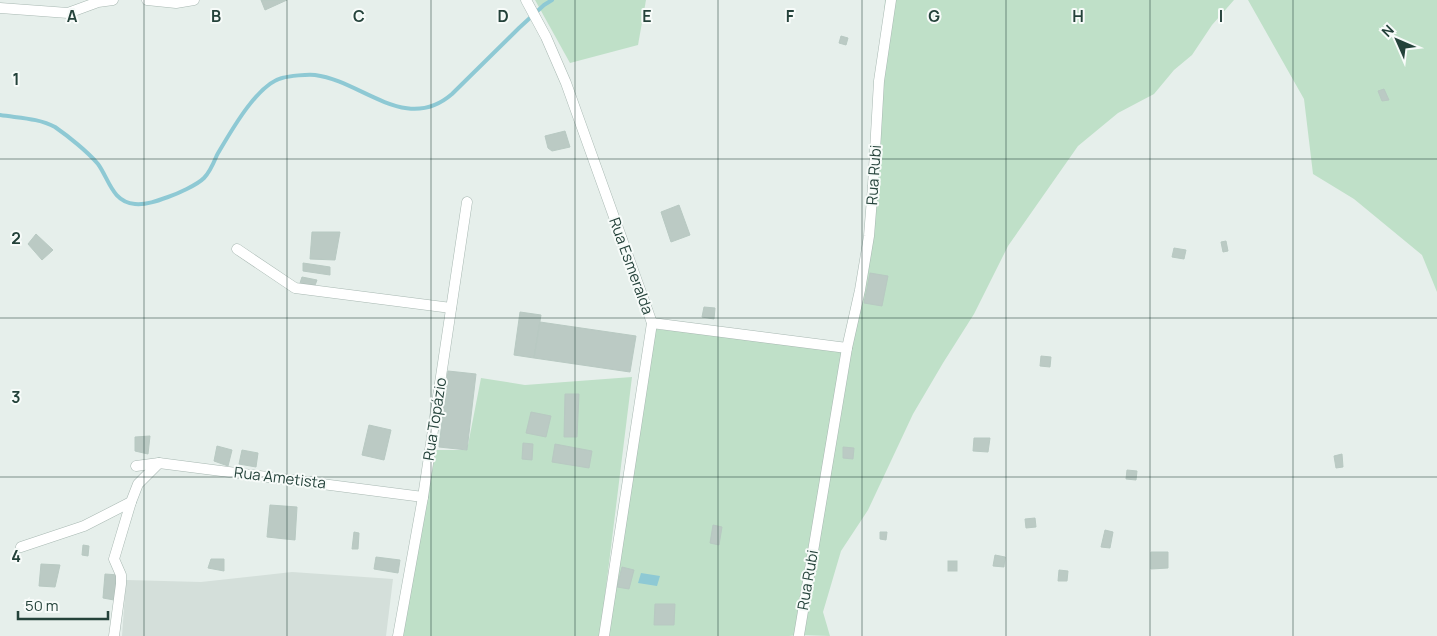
<svg xmlns="http://www.w3.org/2000/svg" width="1437" height="636" font-family="Manrope,sans-serif">
	<rect width="100%" height="100%" fill="#e6efeb"/>
	<!-- built -->
	<path fill="#d4dfda" d="M292 572 393 579 386 636H122L126 580 201 582Z"/>
	<!-- green -->
	<g fill="#bfe0c8">
		<path d="M535 0H646L638 45 570 63Z"/>
		<path d="M885 0H1234L1212 25 1192 55 1174 70 1154 94 1118 113 1078 146 1008 246 974 314 943 363 913 414 868 510 841 551 823 612 830 636 799 635 789 636H604L656 329 847 348 869 236Z"/>
		<path d="M1248 0H1437V292L1422 255 1354 199 1313 174 1304 99Z"/>
		<path d="M632 377 600 636H402L436 450H467L481 378 525 385Z"/>
	</g>
	<!-- water -->
	<path fill="#8ec9d4" d="M641 573 660 576 657 586 638 583Z"/>
	<g fill="none" stroke-linecap="round" stroke-linejoin="round">
		<!-- stream -->
		<path stroke="#8ec9d4" stroke-width="4" d="M0 115C18 118 39 118 55 127 68 136 88 152 98 164 109 179 112 202 135 204 146 205 157 201 168 197 177 194 197 185 204 178 210 172 214 162 217 155 230 133 257 84 282 78 289 76 308 74 315 75 362 81 406 134 452 94L519 28 544 5 552 0"/>
	</g>
	<!-- building -->
	<g fill="#bbcac4" stroke="#b8c9c2">
		<path d="M261 0H287L265 10Z"/>
		<path d="M841 36 848 38 846 45 839 43Z"/>
		<path d="M1384 89 1389 100 1382 101 1378 91Z"/>
		<path d="M565 131 570 147 552 151 548 148 545 136Z"/>
		<path d="M679 205 690 235 671 242 661 212Z"/>
		<path d="M312 232H340L335 260 310 259Z"/>
		<path d="M36 234 53 250 42 260 28 244Z"/>
		<path d="M1226 241 1228 251 1223 252 1221 242Z"/>
		<path d="M1174 248 1186 250 1184 259 1172 257Z"/>
		<path d="M303 263 330 267V275L303 271Z"/>
		<path d="M870 273 888 276 882 306 864 303Z"/>
		<path d="M302 277 317 280 314 288 300 283Z"/>
		<path d="M704 307 715 308 714 319 702 317Z"/>
		<path d="M520 312 541 315 534 358 514 355Z"/>
		<path d="M540 322 636 336 630 372 534 358Z"/>
		<path d="M1041 356 1051 357 1050 367 1040 366Z"/>
		<path d="M448 371 476 374 467 450 439 447Z"/>
		<path d="M565 394H579L577 437H564Z"/>
		<path d="M531 412 551 416 546 437 526 433Z"/>
		<path d="M369 425 391 430 384 460 362 455Z"/>
		<path d="M150 436 148 454 135 451V437Z"/>
		<path d="M974 438H990L988 452 973 451Z"/>
		<path d="M523 443 533 444 532 460 522 459Z"/>
		<path d="M555 444 592 451 589 468 552 462Z"/>
		<path d="M217 446 232 450 228 466 214 461Z"/>
		<path d="M843 447 854 448 853 459 843 458Z"/>
		<path d="M242 450 258 453 256 467 239 464Z"/>
		<path d="M1342 454 1343 467 1336 468 1334 456Z"/>
		<path d="M1127 470 1137 471 1136 480 1126 479Z"/>
		<path d="M270 505 297 507 295 540 267 537Z"/>
		<path d="M1035 518 1036 527 1026 528 1025 519Z"/>
		<path d="M713 525 722 527 719 545 710 543Z"/>
		<path d="M1105 530 1113 532 1110 548 1101 547Z"/>
		<path d="M354 532 359 533 358 549H352Z"/>
		<path d="M880 532H887L886 540 880 539Z"/>
		<path d="M83 545 89 546 88 556 82 555Z"/>
		<path d="M1151 552H1168V568L1151 569Z"/>
		<path d="M995 555 1005 557 1004 567 993 566Z"/>
		<path d="M376 557 400 560 398 573 374 569Z"/>
		<path d="M211 559H224V571L208 568Z"/>
		<rect x="948" y="561" width="9" height="10"/>
		<path d="M41 564 60 565 55 587 39 586Z"/>
		<path d="M622 567 634 570 629 589 617 587Z"/>
		<path d="M1059 570 1068 571 1067 581H1058Z"/>
		<path d="M105 574 119 575 114 600 103 598Z"/>
		<path d="M655 604H675L674 625H654Z"/>
	</g>
	<g fill="none" stroke-linecap="round" stroke-linejoin="round">
		<!-- minor casing -->
		<g stroke="#a8b8b2" stroke-width="11">
			<g id="minor">
				<path d="M147 0 176 3 194 0"/>
				<path d="M526 0 546 37 566 83 652 323 604 636"/>
				<path d="M0 8 68 13 98 2 113 0"/>
				<path d="M237 249 295 288 451 308"/>
				<path d="M652 323 847 348"/>
				<path d="M136 466 159 463 423 497"/>
				<path d="M21 547 84 526 131 502"/>
				<path d="M799 635 847 348 860 290 869 236 873 186 879 81 891 0"/>
				<path d="M114 636 121 584V575L114 559 131 502 138 484 159 463"/>
				<path d="M398 636 423 497 467 202"/>
			</g>
		</g>
		<!-- minor -->
		<use href="#minor" stroke="#fff" stroke-width="10"/>
	</g>
	<!-- grid -->
	<path fill="none" stroke="#24423a" stroke-width="1" stroke-opacity="0.55" d="M144 0V636M287 0V636M431 0V636M575 0V636M718 0V636M862 0V636M1006 0V636M1150 0V636M1293 0V636M0 159H1437M0 318H1437M0 477H1437"/>
	<g text-anchor="middle" stroke-width="4" stroke-linejoin="round" paint-order="stroke">
		<!-- street labels -->
		<g font-size="15" fill="#24423a" stroke="#f7fbf9">
			<text transform="translate(874 175) rotate(-86)" y="5">Rua Rubi</text>
			<text transform="translate(631 266) rotate(70)" y="5">Rua Esmeralda</text>
			<text transform="translate(435 419) rotate(-81)" y="5">Rua Topázio</text>
			<text transform="translate(280 478) rotate(7)" y="5">Rua Ametista</text>
			<text transform="translate(808 580) rotate(-80)" y="5">Rua Rubi</text>
		</g>
	</g>
	<g font-size="16" text-anchor="middle" font-weight="bold" fill="#24423a" stroke="#f7fbf9" stroke-width="4" stroke-linejoin="round" paint-order="stroke">
		<text x="72" y="22">A</text>
		<text x="216" y="22">B</text>
		<text x="359" y="22">C</text>
		<text x="503" y="22">D</text>
		<text x="647" y="22">E</text>
		<text x="790" y="22">F</text>
		<text x="934" y="22">G</text>
		<text x="1078" y="22">H</text>
		<text x="1221" y="22">I</text>
		<text x="16" y="85">1</text>
		<text x="16" y="244">2</text>
		<text x="16" y="403">3</text>
		<text x="16" y="562">4</text>
	</g>
	<!-- north arrow -->
	<g transform="translate(1397 40) rotate(315)" stroke="#f7fbf9" stroke-width="4" paint-order="stroke">
	<path d="M0-4L9 19L0 12L-9 19Z" fill="#24423a"/>
	<text y="-8" font-size="14" font-weight="bold" text-anchor="middle" fill="#24423a">N</text>
	</g>
	<!-- scale -->
	<path d="M18 611v8h90v-8" fill="none" stroke="#24423a" stroke-width="2.5"/>
	<text x="25" y="611" font-size="15" fill="#24423a" stroke="#f7fbf9" stroke-width="4" paint-order="stroke">50 m</text>
</svg>
